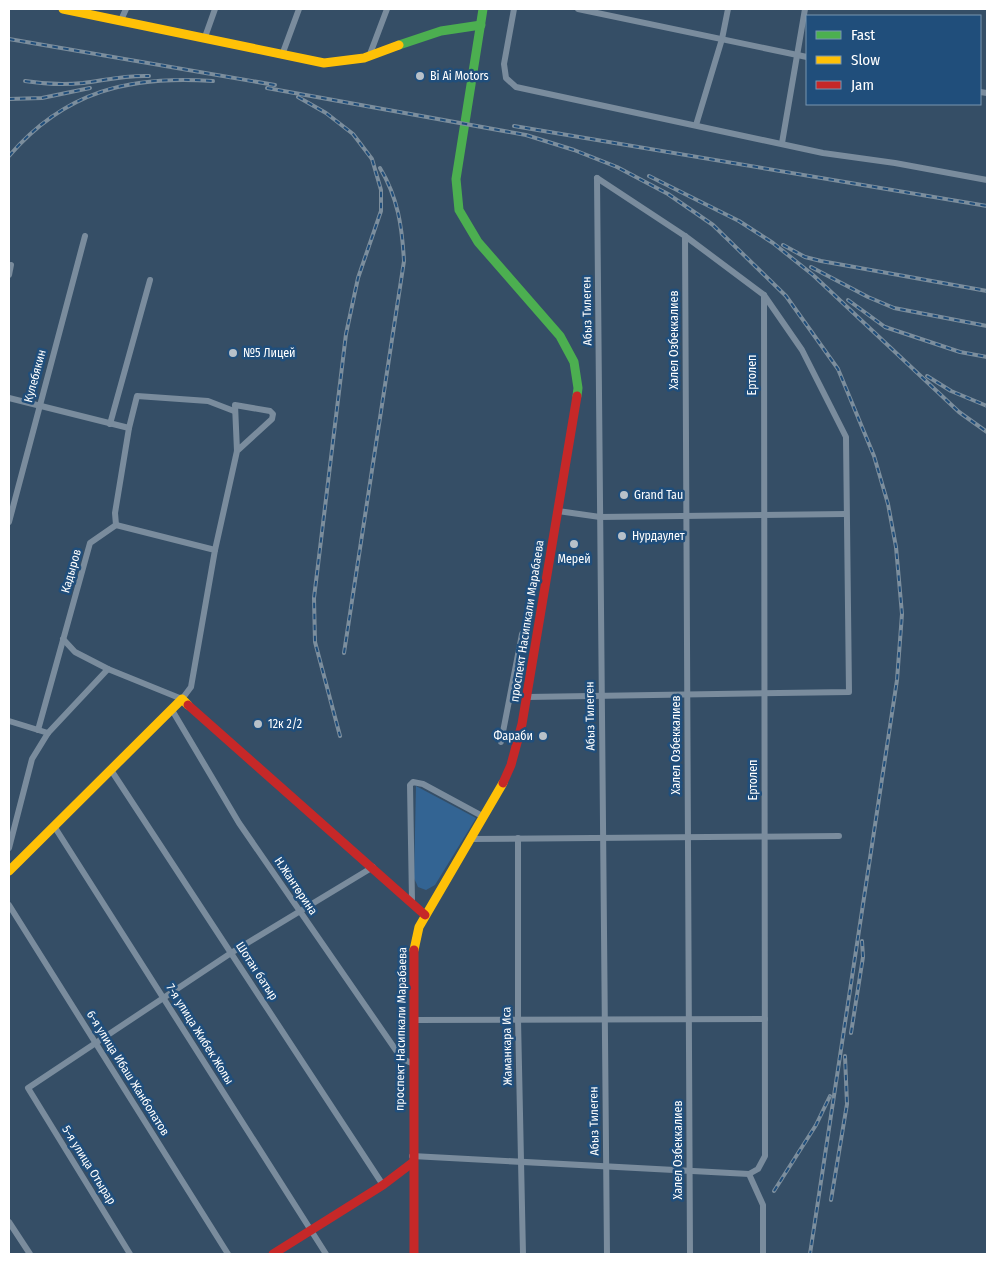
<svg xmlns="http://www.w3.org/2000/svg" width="996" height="1263" font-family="'Fira Sans Condensed',sans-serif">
	<rect width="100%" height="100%" fill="#354e66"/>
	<!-- green -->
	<path fill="#336493" d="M416 786 476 818 435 885 426 890 418 887 414 878Z"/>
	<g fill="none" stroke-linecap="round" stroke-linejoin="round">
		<!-- street -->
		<g stroke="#7a8c9d" stroke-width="6">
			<path d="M514 9 504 64 506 78 516 87 823 153 895 163 987 180"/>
			<path d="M578 9 807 57"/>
			<path d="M121 20 126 9"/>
			<path d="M205 37 215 9"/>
			<path d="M370 54 387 9"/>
			<path d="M282 55 299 9"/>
			<path d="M980 92 987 93"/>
			<path d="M696 125 722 39 728 9"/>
			<path d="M782 143 805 9"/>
			<path d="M597 178 607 1254"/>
			<path d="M685 236 690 1254"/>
			<path d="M9 275 11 265"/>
			<path d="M9 398 129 428"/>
			<path d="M110 424 150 280"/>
			<path d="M558 511 600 517 846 514"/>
			<path d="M9 522 85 236"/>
			<path d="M215 550 237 451 235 405 270 411 273 414 272 419 237 451"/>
			<path d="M63 639 75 652 108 669"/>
			<path d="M527 697 849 692 846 437 802 350 764 295 685 236 597 178"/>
			<path d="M172 710 239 823 402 1059 414 1064"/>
			<path d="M9 721 48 733"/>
			<path d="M38 730 90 543 116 525 115 513 129 428 137 396 208 401 234 411"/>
			<path d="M501 742 522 634"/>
			<path d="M111 770 383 1185"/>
			<path d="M54 826 326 1254"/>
			<path d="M518 838V1020L523 1254"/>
			<path d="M471 839 839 836"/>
			<path d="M9 848 32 759 48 733 108 669 182 699 191 687 215 550 116 525"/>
			<path d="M412 901 410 785 413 782 423 784 484 817"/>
			<path d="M9 905 228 1254"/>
			<path d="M414 1020 765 1019"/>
			<path d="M412 1156 749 1174"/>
			<path d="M9 1222 30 1254"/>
			<path d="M130 1254 28 1088 231 953 373 867"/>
			<path d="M763 1254V1205L749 1174 758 1169 765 1156 764 295"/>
		</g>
		<!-- fast -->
		<g stroke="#4caf50" stroke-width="9">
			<path d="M483 9 456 179 459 210 478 242 560 336 574 362 578 388 577 396"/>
			<path d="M399 45 441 31 481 25"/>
		</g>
		<!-- slow -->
		<g stroke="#ffc107" stroke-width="9">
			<path d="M63 9 324 63 364 58 399 45"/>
			<path d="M9 871 182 699 188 705"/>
			<path d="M414 950 419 927 503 783"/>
		</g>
		<!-- jam -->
		<g stroke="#c62828" stroke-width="9">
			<path d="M188 705 425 915"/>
			<path d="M503 783 511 765 522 724 577 396"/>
			<path d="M273 1254 383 1185 412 1163"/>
			<path d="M414 1254V950"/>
		</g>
		<!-- rail casing -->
		<g stroke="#7c8e9d" stroke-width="4">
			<g id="rail">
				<path d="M9 39 275 85"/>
				<path d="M25 81C44 84 64 85 83 83 106 80 126 75 149 76"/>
				<path d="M267 88 526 135 574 150 617 167 668 194 713 225 786 296 838 369 874 456 888 504 896 547 902 614 897 680 810 1254"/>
				<path d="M298 97 326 113 353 134 372 159 381 190V211L358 278 346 334 314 598 315 642 340 736"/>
				<path d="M9 99 42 98 90 88"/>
				<path d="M514 126 987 206"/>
				<path d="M9 156C65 91 130 75 213 81"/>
				<path d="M649 176 739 221 773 243 813 275 959 412 987 432"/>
				<path d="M783 245 805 257 821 261 987 291"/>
				<path d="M811 267 868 297 894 308 987 326"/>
				<path d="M848 300 885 327 960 352 987 357"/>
				<path d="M927 376 951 391 987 406"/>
				<path d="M344 653 404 261C402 226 398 198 380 168"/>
				<path d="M851 1033 863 957 862 941"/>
				<path d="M774 1191 816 1125 830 1096"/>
				<path d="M831 1200 847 1104 845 1056"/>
			</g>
		</g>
		<!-- rail -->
		<use href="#rail" stroke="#204e7b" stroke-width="2" stroke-dasharray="5.5" stroke-linecap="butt"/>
	</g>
	<!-- markers -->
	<g fill="#b8c1c9" stroke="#204e7b" stroke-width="2">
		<circle cx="420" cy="76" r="5"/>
		<circle cx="233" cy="353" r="5"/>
		<circle cx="624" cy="495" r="5"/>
		<circle cx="622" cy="536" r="5"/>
		<circle cx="574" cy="544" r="5"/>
		<circle cx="258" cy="724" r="5"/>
		<circle cx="543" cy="736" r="5"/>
	</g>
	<g text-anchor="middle" stroke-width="5" stroke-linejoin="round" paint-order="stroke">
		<!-- poi labels -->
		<g font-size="12" fill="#fff" stroke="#204e7b" text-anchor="start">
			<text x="430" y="80">Bi Ai Motors</text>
			<text x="243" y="357">№5 Лицей</text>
			<text x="634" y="499">Grand Tau</text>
			<text x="632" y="540">Нурдаулет</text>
			<text x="574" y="563" text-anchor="middle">Мерей</text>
			<text x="268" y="728">12к 2/2</text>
			<text x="533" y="740" text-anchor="end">Фараби</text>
		</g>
		<!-- street labels -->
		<g font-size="12" fill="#fff" stroke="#204e7b">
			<text transform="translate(587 311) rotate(-91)" y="4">Абыз Тилеген</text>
			<text transform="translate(674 340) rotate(-90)" y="4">Халел Озбеккалиев</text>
			<text transform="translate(752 375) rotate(-90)" y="4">Ертолеп</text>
			<text transform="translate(35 376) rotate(-75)" y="4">Кулебякин</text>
			<text transform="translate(71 571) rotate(-74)" y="4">Кадыров</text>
			<text transform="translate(527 621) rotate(-81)" y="4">проспект Насипкали Марабаева</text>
			<text transform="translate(590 716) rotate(-91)" y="4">Абыз Тилеген</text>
			<text transform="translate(676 745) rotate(-90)" y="4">Халел Озбеккалиев</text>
			<text transform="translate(753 780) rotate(-90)" y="4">Ертолеп</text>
			<text transform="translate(296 886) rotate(56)" y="4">Н.Жантөрина</text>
			<text transform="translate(257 971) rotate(57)" y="4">Шотан батыр</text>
			<text transform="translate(401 1029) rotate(-89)" y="4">проспект Насипкали Марабаева</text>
			<text transform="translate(200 1034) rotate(58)" y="4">7-я улица Жибек Жолы</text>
			<text transform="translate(507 1046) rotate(-91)" y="4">Жаманкара Иса</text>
			<text transform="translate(128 1073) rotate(58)" y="4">6-я улица Ибаш Жанболатов</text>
			<text transform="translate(594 1121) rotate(-91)" y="4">Абыз Тилеген</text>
			<text transform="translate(678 1150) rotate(-90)" y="4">Халел Озбеккалиев</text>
			<text transform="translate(89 1165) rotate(58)" y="4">5-я улица Отырар</text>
		</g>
	</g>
	<!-- border -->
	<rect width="996" height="1263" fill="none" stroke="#ffffff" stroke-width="20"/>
	<!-- legend -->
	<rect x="806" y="15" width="175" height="90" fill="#204e7b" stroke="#7995b0"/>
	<rect x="816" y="31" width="25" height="8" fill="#4caf50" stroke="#7995b0"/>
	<text x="851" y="40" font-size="15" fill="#ffffff">Fast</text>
	<rect x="816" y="56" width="25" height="8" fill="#ffc107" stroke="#7995b0"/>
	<text x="851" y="65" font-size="15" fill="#ffffff">Slow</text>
	<rect x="816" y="81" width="25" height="8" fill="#c62828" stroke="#7995b0"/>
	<text x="851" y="90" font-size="15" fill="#ffffff">Jam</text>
</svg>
